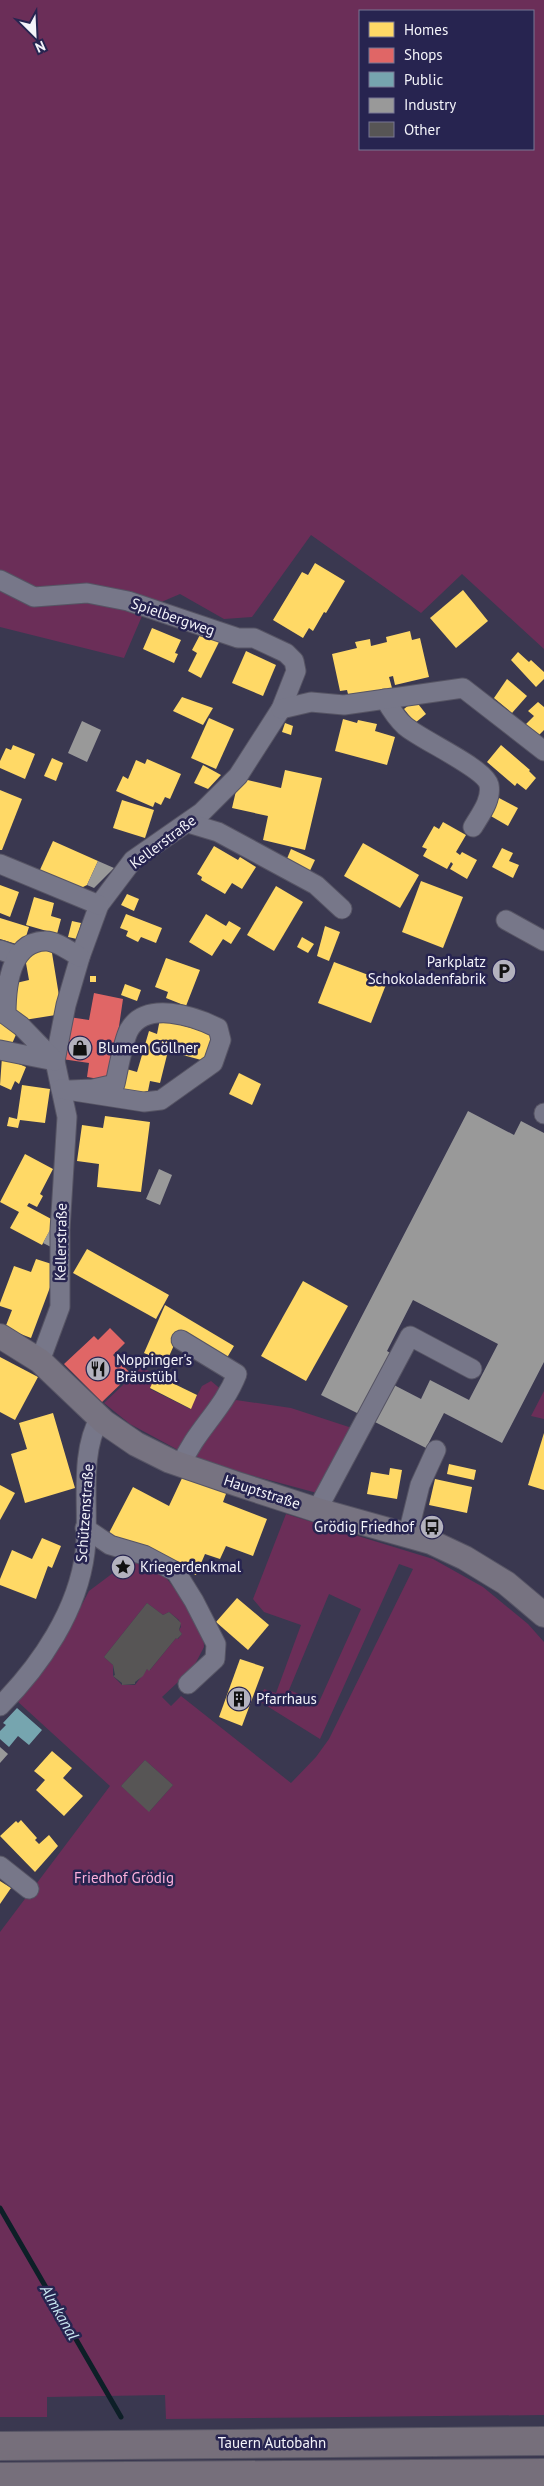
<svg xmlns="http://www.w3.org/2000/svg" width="544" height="2486" font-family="'PT Sans',sans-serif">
	<rect width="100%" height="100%" fill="#3a3850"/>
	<!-- green -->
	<g fill="#6b2e58" fill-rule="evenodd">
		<path d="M0 0H544V649L462 574 421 613 311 535 252 617 224 619 180 594 145 609 124 658 0 627ZM360 11H533V149H360Z"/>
		<path d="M142 1367 156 1375 150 1389 190 1409 202 1386 211 1381 223 1391 180 1451 130 1424 104 1403Z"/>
		<path d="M544 1391V1419L531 1416Z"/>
		<path d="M236 1400 291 1408 352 1428 317 1493 247 1474 193 1456 199 1443Z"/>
		<path d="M286 1514 433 1559 483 1587 528 1624 544 1642V2415L166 2419 165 2395 47 2397V2417H0V1932L110 1786 17 1701 47 1665 65 1637 89 1591 113 1573 139 1560 160 1570 192 1611 203 1629 204 1647 193 1668 162 1697 171 1706 181 1696 291 1783 316 1757 329 1739 413 1569 399 1564 320 1739 259 1701 264 1689 276 1693 301 1625 264 1612 253 1599ZM329 1594 361 1609 319 1702 289 1690ZM147 1603 163 1615 169 1612 179 1620 181 1627 179 1630 182 1634 178 1639 176 1638 150 1670 147 1669 135 1685H122L113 1676V1665L104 1657ZM145 1760 173 1785 150 1811 121 1786Z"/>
	</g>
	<!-- homes -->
	<g fill="#ffd966">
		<path d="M315 563 345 581 326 613 324 612 313 631 309 628 303 638 273 620 302 572 308 575Z"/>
		<path d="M463 590 488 621 456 648 430 618Z"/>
		<path d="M152 628 181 640 175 653 178 654 174 663 143 649Z"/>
		<path d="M202 631 220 640 201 678 188 671 197 653 192 650Z"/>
		<path d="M410 631 412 640 420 638 429 677 395 685 393 676 389 677 392 688 349 698 347 690 340 691 332 654 357 648 355 642 370 639 371 646 387 642 386 637Z"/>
		<path d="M246 651 276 665 263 696 232 683Z"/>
		<path d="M518 652 529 662 531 660 544 672V679L536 687 511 660Z"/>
		<path d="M507 679 527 696 512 713 494 698Z"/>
		<path d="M182 697 213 708 203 725 173 711Z"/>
		<path d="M415 700 426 714 415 723 404 709Z"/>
		<path d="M538 702 544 707V730L537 737 525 725 534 716 528 711Z"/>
		<path d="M209 718 234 729 216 769 191 758Z"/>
		<path d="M343 719 357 723 358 720 377 724 375 731 395 737 387 765 335 751Z"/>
		<path d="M285 723 293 726 291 735 282 732Z"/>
		<path d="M13 745 35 754 25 779 0 768V761L6 748 11 750Z"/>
		<path d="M501 745 530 770 529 771 536 778 526 790 517 783 515 786 487 762Z"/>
		<path d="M52 758 63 763 56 781 44 776Z"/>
		<path d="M147 759 181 774 170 799 165 797 161 805 155 802 153 807 116 791 123 776 128 779 136 760 145 764Z"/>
		<path d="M203 765 221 775 208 789 194 783Z"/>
		<path d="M285 770 322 778 305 850 263 840 268 816 232 808 239 778 281 788Z"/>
		<path d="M0 790 22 799 2 850H0Z"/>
		<path d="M499 798 518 808 508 826 489 815Z"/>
		<path d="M122 800 154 810 145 838 113 828Z"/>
		<path d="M443 822 466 835 456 852 460 855 462 852 477 860 467 879 450 869 453 864 451 862 447 869 423 856 427 849 422 847 434 826 439 829Z"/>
		<path d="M53 841 98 861 87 885 79 889 39 872Z"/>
		<path d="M363 843 419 875 400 908 344 876Z"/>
		<path d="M214 846 238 860 240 857 256 867 242 889 232 883 225 894 201 880 202 877 197 874Z"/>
		<path d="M502 848 513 853 509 861 519 865 513 878 492 867Z"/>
		<path d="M291 849 315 860 307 877 284 866Z"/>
		<path d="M421 881 463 897 443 948 402 932Z"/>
		<path d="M0 885 19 892 10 917 0 913Z"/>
		<path d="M276 886 303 902 274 951 247 935Z"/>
		<path d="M127 894 139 899 134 911 121 905Z"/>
		<path d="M34 897 54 903 51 916 61 919 57 934 26 925Z"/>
		<path d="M126 914 162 928 156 943 141 937 138 942 126 936 128 931 120 928Z"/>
		<path d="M206 914 226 926 229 921 241 928 231 944 223 939 212 956 189 942Z"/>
		<path d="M0 918 29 927 23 946 0 939Z"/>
		<path d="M72 921 81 923 77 939 68 937Z"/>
		<path d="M325 926 340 932 329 961 317 956Z"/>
		<path d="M302 937 314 944 308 953 297 947Z"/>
		<path d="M51 947 62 1014 18 1021 12 987 16 983 29 980 24 952Z"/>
		<path d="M166 958 200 970 186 1006 166 998 168 992 155 987Z"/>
		<path d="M334 962 387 982 371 1023 318 1003Z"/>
		<rect x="90" y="976" width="6" height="6"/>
		<path d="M125 984 141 990 137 1001 121 995Z"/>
		<path d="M160 1019 212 1034 205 1061 168 1051 160 1083 150 1081 147 1096 119 1093 123 1068 137 1072 149 1031 157 1034Z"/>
		<path d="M0 1022 18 1030 11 1046 0 1042Z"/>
		<path d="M2 1057 26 1067 19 1084 15 1081 11 1090 0 1085Z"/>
		<path d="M239 1073 261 1084 252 1105 229 1094Z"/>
		<path d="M22 1085 50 1089 45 1123 20 1120 18 1128 7 1126 9 1117 17 1119Z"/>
		<path d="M105 1116 150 1122 141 1192 97 1187 99 1164 77 1161 82 1125 103 1128Z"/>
		<path d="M25 1154 53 1169 40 1194 43 1196 37 1207 29 1203 27 1206 55 1221 42 1245 10 1228 19 1212 0 1202Z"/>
		<path d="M87 1249 169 1295 156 1319 73 1273Z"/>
		<path d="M36 1259 58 1266 31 1338 5 1328 12 1310 0 1306V1303L14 1266 31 1272Z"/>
		<path d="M303 1281 348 1306 306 1381 261 1356Z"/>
		<path d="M165 1305 234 1346 225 1361 179 1334 166 1363 144 1353Z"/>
		<path d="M0 1357 38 1377 15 1420 0 1412Z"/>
		<path d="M156 1375 197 1395 191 1409 150 1388Z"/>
		<path d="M53 1413 75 1488 25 1503 11 1454 27 1449 19 1423Z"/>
		<path d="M544 1433V1490L528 1485Z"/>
		<path d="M449 1464 476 1470 474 1480 447 1474Z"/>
		<path d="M390 1468 402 1470 397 1499 367 1494 371 1472 389 1475Z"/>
		<path d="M183 1476 227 1491 223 1502 267 1519 253 1556 226 1546 220 1559 205 1554 196 1575 153 1556 109 1533 133 1487 169 1506Z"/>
		<path d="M435 1479 472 1487 467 1513 429 1505Z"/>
		<path d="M0 1485 15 1493 0 1520Z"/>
		<path d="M42 1538 61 1546 52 1568 48 1566 36 1599 0 1585V1579L12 1550 32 1559Z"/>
		<path d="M237 1598 269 1625 248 1650 216 1622Z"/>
		<path d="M240 1659 264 1667 242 1726 219 1717Z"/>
		<path d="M52 1751 72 1768 63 1778 83 1796 64 1816 36 1790 45 1780 34 1771Z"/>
		<path d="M21 1820 37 1838 35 1840 39 1844 49 1835 58 1846 35 1872 0 1836 16 1821 18 1823Z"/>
		<path d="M0 1881 11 1888 0 1904Z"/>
	</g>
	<!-- shops -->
	<g fill="#e06666">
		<path d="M94 993 123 999 111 1081 87 1077 89 1063 62 1059 69 1017 89 1020Z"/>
		<path d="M110 1328 125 1343 113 1355 131 1374 102 1402 64 1364 94 1336 98 1340Z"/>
	</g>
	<!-- public -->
	<path fill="#76a5af" d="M17 1708 42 1730 29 1745 18 1736 9 1747 0 1739V1731L6 1725 3 1723Z"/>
	<!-- industry -->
	<g fill="#999">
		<path d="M82 721 101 730 87 762 68 753Z"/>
		<path d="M98 861 114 868 94 888 87 885Z"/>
		<path d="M468 1111 514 1135 521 1121 544 1133V1362L502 1443 444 1413 426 1448 373 1421 392 1384 421 1399 430 1380 469 1400 498 1344 413 1300 387 1351 392 1354 361 1415 321 1395Z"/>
		<path d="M159 1169 172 1175 160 1205 146 1199Z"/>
		<path d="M52 1226 57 1250 43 1243Z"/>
		<path d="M0 1747 8 1754 0 1763Z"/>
	</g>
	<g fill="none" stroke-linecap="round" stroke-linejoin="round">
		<!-- stream -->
		<path stroke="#0d1f27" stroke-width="5" d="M0 2208 121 2417"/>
	</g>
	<!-- building -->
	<g fill="#575555">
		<path d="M147 1603 163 1615 169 1612 176 1618 181 1623 179 1630 182 1634 177 1639 176 1638 149 1671 147 1669 143 1676 135 1682V1684L122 1685V1683L113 1676 115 1675 113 1665 104 1657Z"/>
		<path d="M145 1760 173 1785 149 1812 121 1786Z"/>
	</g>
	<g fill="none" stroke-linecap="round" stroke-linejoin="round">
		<!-- minor casing -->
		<g stroke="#565464" stroke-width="21">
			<g id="minor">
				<path d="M0 580 34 597 87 593 128 601 238 638H254L286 653 294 661 296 671 281 709 238 776 202 812 133 860 99 905 80 957 66 1005 55 1061 67 1117 60 1230V1307L40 1361"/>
				<path d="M385 699C390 708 397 719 405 726 421 740 485 768 489 785 492 800 480 815 473 827"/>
				<path d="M281 709 311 702 344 705 463 688 544 751"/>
				<path d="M188 823 218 832 316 885 342 909"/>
				<path d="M0 864 99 905"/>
				<path d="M506 920 544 941"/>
				<path d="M0 950 17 956"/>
				<path d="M0 1050 55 1061 21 1026 6 1015C6 989 9 942 45 941 55 940 71 952 80 957"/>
				<path d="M61 1089 144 1102 161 1100 213 1063 221 1040 218 1028C194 1016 146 1000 129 1030 123 1041 118 1071 115 1084L93 1089 70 1090"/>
				<path d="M544 1114V1113"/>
				<path d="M181 1340 237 1374C223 1410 195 1431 181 1465"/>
				<path d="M317 1510 410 1336 472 1369"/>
				<path d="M85 1528 110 1545 144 1555 176 1572 194 1601 216 1644 215 1659 188 1684"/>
				<path d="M408 1534 420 1485 436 1450"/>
				<path d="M0 1706C41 1665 78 1610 85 1552 90 1511 78 1454 100 1418"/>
				<path d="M0 1866 29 1889"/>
			</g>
		</g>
		<!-- major casing -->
		<g stroke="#565464" stroke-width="26">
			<path id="major" d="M0 1336 40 1361 104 1422 136 1444 170 1461 237 1484 317 1510 431 1542 465 1558 506 1583 544 1615"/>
		</g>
		<!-- highway casing -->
		<g stroke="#565464" stroke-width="30">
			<g id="highway">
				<path d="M0 2446 544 2441"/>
				<path d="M0 2477 544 2473"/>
			</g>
		</g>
		<!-- minor -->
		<use href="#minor" stroke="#777789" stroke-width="19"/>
		<!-- major -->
		<use href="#major" stroke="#777381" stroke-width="24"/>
		<!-- highway -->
		<use href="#highway" stroke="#766f7b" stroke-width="28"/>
	</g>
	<!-- icons -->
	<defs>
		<g id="parking-disc" transform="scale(1.25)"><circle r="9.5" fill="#b3b2be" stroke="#272450"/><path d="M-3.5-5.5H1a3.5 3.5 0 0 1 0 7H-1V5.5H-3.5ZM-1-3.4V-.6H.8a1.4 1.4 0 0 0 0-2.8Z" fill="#111"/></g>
		<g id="shop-disc" transform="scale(1.25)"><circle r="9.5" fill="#b3b2be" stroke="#272450"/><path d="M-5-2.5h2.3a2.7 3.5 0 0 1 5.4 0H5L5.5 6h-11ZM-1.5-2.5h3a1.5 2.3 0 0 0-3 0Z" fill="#111"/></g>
		<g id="restaurant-disc" transform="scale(1.25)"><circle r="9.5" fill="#b3b2be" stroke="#272450"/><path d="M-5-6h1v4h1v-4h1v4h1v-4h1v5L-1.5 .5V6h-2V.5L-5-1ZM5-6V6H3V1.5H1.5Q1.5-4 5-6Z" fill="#111"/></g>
		<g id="bus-disc" transform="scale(1.25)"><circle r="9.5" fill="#b3b2be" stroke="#272450"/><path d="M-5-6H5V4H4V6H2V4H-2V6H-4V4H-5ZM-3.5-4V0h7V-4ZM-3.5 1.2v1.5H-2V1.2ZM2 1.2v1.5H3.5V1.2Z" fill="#111"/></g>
		<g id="sight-disc" transform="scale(1.25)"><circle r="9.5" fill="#b3b2be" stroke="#272450"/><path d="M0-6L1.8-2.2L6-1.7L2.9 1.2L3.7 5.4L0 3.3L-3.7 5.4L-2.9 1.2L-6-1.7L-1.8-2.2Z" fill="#111"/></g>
		<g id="building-disc" transform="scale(1.25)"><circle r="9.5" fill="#b3b2be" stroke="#272450"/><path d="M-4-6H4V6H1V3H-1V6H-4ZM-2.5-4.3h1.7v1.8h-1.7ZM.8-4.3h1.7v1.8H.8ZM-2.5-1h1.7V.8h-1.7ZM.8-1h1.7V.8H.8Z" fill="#111"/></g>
	</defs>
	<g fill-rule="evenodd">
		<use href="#parking-disc" x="504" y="971"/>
		<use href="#shop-disc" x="80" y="1048"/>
		<use href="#restaurant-disc" x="98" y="1369"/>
		<use href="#bus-disc" x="432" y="1527"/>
		<use href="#sight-disc" x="123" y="1567"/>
		<use href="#building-disc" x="239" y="1699"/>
	</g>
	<g text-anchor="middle" stroke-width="5" stroke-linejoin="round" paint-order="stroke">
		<!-- street labels -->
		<g font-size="15" fill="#f4f4fa" stroke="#272450">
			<text transform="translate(173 617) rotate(19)" y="5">Spielbergweg</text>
			<text transform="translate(163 842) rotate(-37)" y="5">Kellerstraße</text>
			<text transform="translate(61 1242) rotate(-89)" y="5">Kellerstraße</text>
			<text transform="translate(262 1492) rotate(18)" y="5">Hauptstraße</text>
			<text transform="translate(85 1513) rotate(-86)" y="5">Schützenstraße</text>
			<text x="272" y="2448">Tauern Autobahn</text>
		</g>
		<!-- poi labels -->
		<g font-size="15" fill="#f4f4fa" stroke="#272450" text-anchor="start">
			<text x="486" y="967" text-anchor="end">Parkplatz<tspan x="486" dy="17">Schokoladenfabrik</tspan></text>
			<text x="98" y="1053">Blumen Göllner</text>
			<text x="116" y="1365">Noppinger's<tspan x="116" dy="17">Bräustübl</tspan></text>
			<text x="414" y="1532" text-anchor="end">Grödig Friedhof</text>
			<text x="140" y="1572">Kriegerdenkmal</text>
			<text x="256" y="1704">Pfarrhaus</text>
		</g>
		<!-- park labels -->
		<g font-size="15" fill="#fdb1dc" stroke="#272450">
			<text x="124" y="1883">Friedhof Grödig</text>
		</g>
		<!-- water labels -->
		<g font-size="16" font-style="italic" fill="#c9e6f1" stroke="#272450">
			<text transform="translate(60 2312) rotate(60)" y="6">Almkanal</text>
		</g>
	</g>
	<!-- legend -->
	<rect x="359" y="10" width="175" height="140" fill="#272450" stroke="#797794"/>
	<rect x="369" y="22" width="25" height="15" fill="#ffd966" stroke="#797794"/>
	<text x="404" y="35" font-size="15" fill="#f4f4fa">Homes</text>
	<rect x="369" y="48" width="25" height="15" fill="#e06666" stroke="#797794"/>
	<text x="404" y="60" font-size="15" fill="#f4f4fa">Shops</text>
	<rect x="369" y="72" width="25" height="15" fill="#76a5af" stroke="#797794"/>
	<text x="404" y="85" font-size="15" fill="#f4f4fa">Public</text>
	<rect x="369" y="98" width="25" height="15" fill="#999999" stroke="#797794"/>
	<text x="404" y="110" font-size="15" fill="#f4f4fa">Industry</text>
	<rect x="369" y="122" width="25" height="15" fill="#575555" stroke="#797794"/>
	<text x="404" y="135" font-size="15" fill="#f4f4fa">Other</text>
	<!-- north arrow -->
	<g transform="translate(35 35) rotate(156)" stroke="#272450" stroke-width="4" paint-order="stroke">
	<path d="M0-4L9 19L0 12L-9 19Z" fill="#f4f4fa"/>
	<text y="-8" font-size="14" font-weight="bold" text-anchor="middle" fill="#f4f4fa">N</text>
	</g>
</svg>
